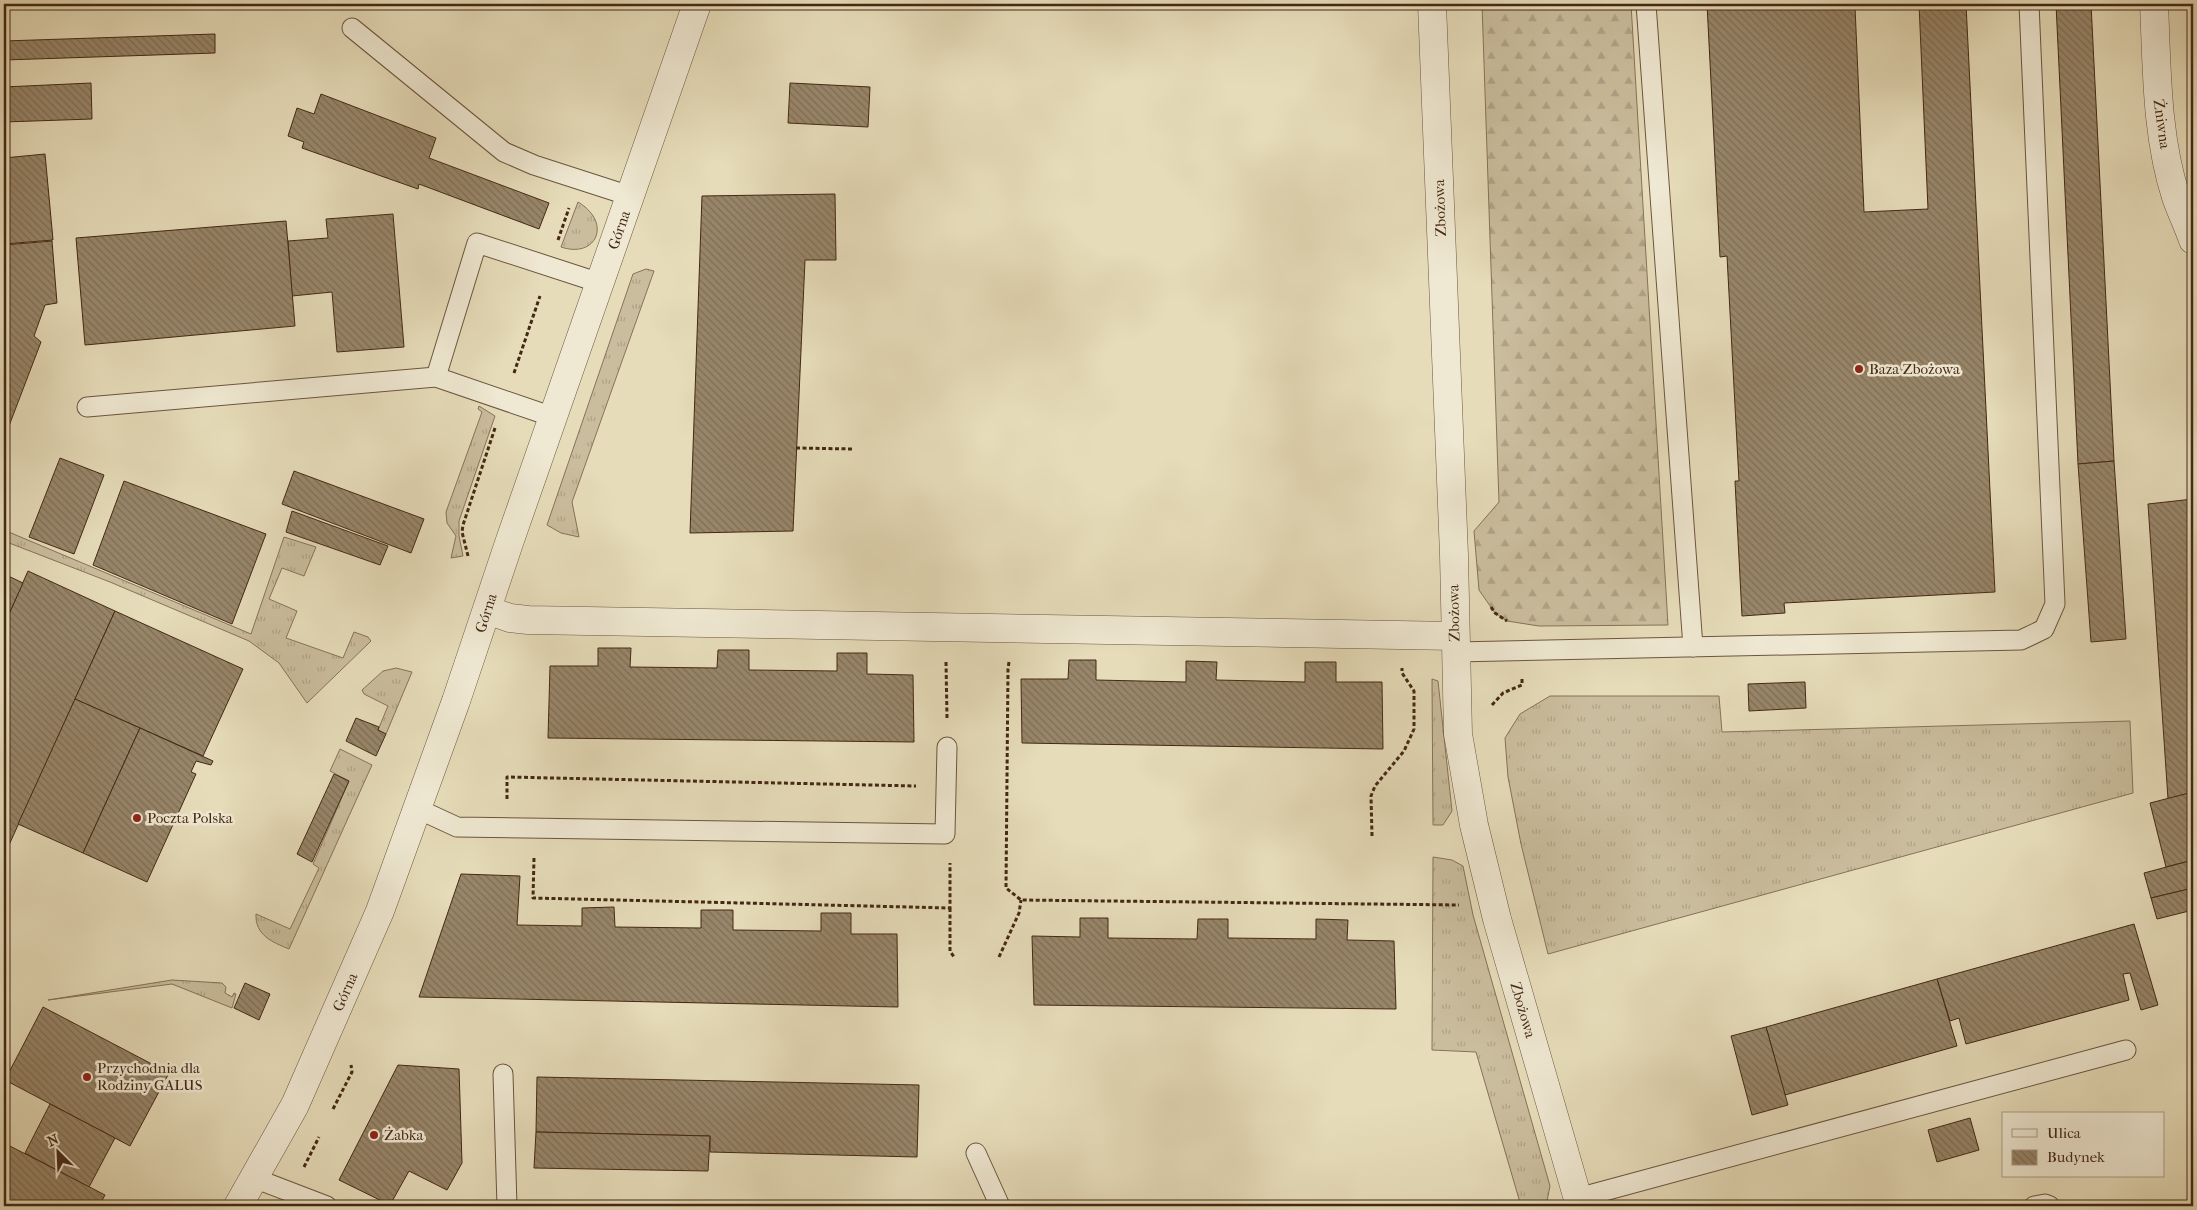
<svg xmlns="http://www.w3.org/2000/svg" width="2197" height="1210" font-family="'IM FELL French Canon',serif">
	<defs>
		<pattern id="grass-tufts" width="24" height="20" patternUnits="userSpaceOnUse" patternTransform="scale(1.25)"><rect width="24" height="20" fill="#cabd9d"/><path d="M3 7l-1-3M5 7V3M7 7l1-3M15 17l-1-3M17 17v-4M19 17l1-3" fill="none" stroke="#afa286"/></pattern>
		<pattern id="forest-firs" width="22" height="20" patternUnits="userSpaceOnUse" patternTransform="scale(1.25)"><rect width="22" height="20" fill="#cabd9d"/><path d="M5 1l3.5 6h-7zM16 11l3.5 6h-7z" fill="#afa286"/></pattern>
		<pattern id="building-back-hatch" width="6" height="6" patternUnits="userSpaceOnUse" patternTransform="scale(1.25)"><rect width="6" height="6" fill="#98866a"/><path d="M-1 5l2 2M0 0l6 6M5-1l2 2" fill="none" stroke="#7e6e56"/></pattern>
	</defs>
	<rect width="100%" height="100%" fill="#e6dcb9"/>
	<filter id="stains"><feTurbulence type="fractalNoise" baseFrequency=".004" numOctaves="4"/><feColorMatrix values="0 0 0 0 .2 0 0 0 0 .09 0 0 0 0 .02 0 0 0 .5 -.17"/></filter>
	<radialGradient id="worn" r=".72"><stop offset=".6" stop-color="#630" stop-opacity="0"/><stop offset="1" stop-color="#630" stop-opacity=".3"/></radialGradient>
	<!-- grass -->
	<g fill="url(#grass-tufts)" stroke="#877259">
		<path d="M578 202C613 223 596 259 561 247Z"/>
		<path d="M646 269 654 271 572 502 579 537 561 533 547 525 633 274Z"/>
		<path d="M479 406 495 416 459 521V536L463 556 451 558 456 536 447 523 446 512 482 412 478 409Z"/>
		<path d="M4 530 251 634 284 537 316 547 304 576 282 568 269 599 297 611 286 638 343 658 354 632 368 637 371 641 307 703 279 663 249 641 110 582 4 541Z"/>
		<path d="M396 668 412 672 386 734 378 730 388 706 364 694 362 690 383 671Z"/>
		<path d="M1432 679 1438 681 1452 811 1443 825H1433Z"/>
		<path d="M1550 696H1719L1722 732 2130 721 2133 793 1548 954 1521 844 1508 777 1505 738 1520 714Z"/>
		<path d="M340 749 372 765 289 949C272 942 255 935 256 914L290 929 319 868 313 864 349 781 330 771Z"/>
		<path d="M1433 857 1452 860 1463 866 1473 915 1550 1186 1546 1206H1521L1476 1052 1432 1050Z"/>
		<path d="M172 980 222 983 226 987 225 993 232 997 234 993 236 994 232 1008 172 984 48 1000Z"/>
	</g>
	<!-- forest -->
	<path fill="url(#forest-firs)" stroke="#877259" d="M1482 4H1631L1668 625 1539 626 1507 621 1495 613 1479 590 1474 531 1499 502Z"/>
	<!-- building -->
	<g fill="url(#building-back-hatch)" stroke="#442815" fill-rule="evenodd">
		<path d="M1707 4H1966L1995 592 1784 603 1785 613 1742 616 1735 481H1739L1727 256 1720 257ZM1919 4 1928 209 1864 212 1855 7Z"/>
		<path d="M2056 4H2091L2114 461 2078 464Z"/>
		<path d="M215 34V53L4 60V41Z"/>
		<path d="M91 83 92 119 4 122V87Z"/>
		<path d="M790 83 870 87 868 127 788 123Z"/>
		<path d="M321 94 436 138 429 158 549 203 539 229 419 184 418 189 302 148 304 142 288 136 297 108 314 114Z"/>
		<path d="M45 154 53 240 4 244V158Z"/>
		<path d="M835 194 836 260H805L793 531 690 533 702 196Z"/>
		<path d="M393 214 404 347 337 352 332 292 292 296 288 241 328 238 326 219Z"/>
		<path d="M286 221 295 326 85 345 76 238Z"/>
		<path d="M52 241 57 303 45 305 34 336 41 342 4 439V245Z"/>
		<path d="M60 458 104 475 74 554 29 537Z"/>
		<path d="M2114 461 2126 639 2091 642 2078 464Z"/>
		<path d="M294 471 424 519 411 553 282 504Z"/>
		<path d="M124 481 266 534 232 624 93 565Z"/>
		<path d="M2193 499V792L2168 799 2148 504Z"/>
		<path d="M292 511 388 546 380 565 286 532Z"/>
		<path d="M28 571 115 611 4 856V625Z"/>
		<path d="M4 574 23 583 4 625Z"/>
		<path d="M115 611 243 669 203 756 75 699Z"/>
		<path d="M598 648H631L630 667 717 668 718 650H749V670L837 671V653H867V674L913 675 914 742 548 738 550 666H598Z"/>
		<path d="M1069 660H1096V680L1186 682V661L1217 662 1216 680 1305 682V662H1336V682H1382L1383 749 1022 743 1021 679H1068Z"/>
		<path d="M1805 682 1806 708 1749 711 1748 684Z"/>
		<path d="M75 699 140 728 83 853 18 824Z"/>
		<path d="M356 718 379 727 378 730 386 734 376 756 346 741Z"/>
		<path d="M140 728 213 761 211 765 196 761 191 772 196 774 147 882 83 853Z"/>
		<path d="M334 774 349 781 312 862 297 854Z"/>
		<path d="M2193 792V860L2166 867 2150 803Z"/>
		<path d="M2193 860V888L2151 898 2144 873Z"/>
		<path d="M461 874 520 876 517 925 582 926V908L614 907 615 927 701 928V910H733V930L821 931V913H851V934H897L898 1007 419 997Z"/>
		<path d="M2193 888V910L2157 919 2151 898Z"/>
		<path d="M1080 918H1108V938L1197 939 1198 919H1228V938L1316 939V919L1348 920 1347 940 1394 941 1396 1009 1034 1005 1032 936 1080 937Z"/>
		<path d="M2134 924 2158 1005 2141 1010 2130 973 2123 974 2129 1000 1966 1044 1959 1018 1950 1021 1937 979Z"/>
		<path d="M1937 979 1957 1046 1785 1095 1766 1027Z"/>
		<path d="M245 983 270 994 259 1020 234 1008Z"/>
		<path d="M43 1007 169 1073 130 1146 5 1080Z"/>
		<path d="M1766 1027 1788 1105 1752 1115 1731 1036Z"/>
		<path d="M398 1065 459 1069 462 1163 447 1190 409 1171 390 1205 339 1180Z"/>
		<path d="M537 1077 919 1085 917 1157 710 1152V1136L536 1132Z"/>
		<path d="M50 1104 115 1138 89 1187 25 1153Z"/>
		<path d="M1970 1118 1979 1150 1937 1162 1928 1130Z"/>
		<path d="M536 1132 710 1136 708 1171 534 1168Z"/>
		<path d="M6 1144 105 1195 99 1206H4V1148Z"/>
	</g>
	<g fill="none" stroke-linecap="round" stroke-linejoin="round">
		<!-- service casing -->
		<g stroke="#6c553e" stroke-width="21">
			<g id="service">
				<path d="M1646 4 1693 647"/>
				<path d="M352 28 504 152 534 165 630 196"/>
				<path d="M436 377 477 243 600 283"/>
				<path d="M87 407 436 377 553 417"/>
				<path d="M1455 652 2021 640 2044 629 2055 604 2029 4"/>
				<path d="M418 809 457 827 945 834 947 747"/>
				<path d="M503 1074 507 1206"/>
				<path d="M976 1153 1000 1206"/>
				<path d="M254 1178 327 1206"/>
				<path d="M1578 1198 2126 1050"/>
				<path d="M2034 1206 2045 1204 2050 1206"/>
			</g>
		</g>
		<!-- minor casing -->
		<g stroke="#6c553e" stroke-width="29">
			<g id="minor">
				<path d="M1432 4 1454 555 1458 734 1474 825 1497 919 1580 1206"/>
				<path d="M487 610 510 618 528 620 1455 636"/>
				<path d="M238 1206 295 1105 380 911 456 701 509 543 697 4"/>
			</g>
		</g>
		<!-- tertiary casing -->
		<g stroke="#6c553e" stroke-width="29">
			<path id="tertiary" d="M2154 4C2157 68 2156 135 2176 197 2181 211 2188 226 2193 240"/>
		</g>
		<!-- path -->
		<g stroke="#442815" stroke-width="3" stroke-dasharray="4 2.5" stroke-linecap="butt">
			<path d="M558 240 569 208"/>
			<path d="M514 373 540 296"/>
			<path d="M796 448 854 449"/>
			<path d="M468 556 462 532 463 525 495 428"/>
			<path d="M1491 607 1495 613 1507 621"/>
			<path d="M946 662 947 718"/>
			<path d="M1009 662 1008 669 1006 888 1021 900 1459 905"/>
			<path d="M1492 705 1503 693 1522 685V679"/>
			<path d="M507 799V777L916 786"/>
			<path d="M1372 836 1371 796 1375 786 1404 751 1414 729V691L1402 673V668"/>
			<path d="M534 858 533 898 950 908V863"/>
			<path d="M950 908V951L954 957"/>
			<path d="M999 957 1019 913 1021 900"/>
			<path d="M333 1109 352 1072 351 1065"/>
			<path d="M304 1167 319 1137"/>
		</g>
		<!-- service -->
		<use href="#service" stroke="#efe8d2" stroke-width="19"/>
		<!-- minor -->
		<use href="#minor" stroke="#efe8d2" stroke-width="28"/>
		<!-- tertiary -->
		<use href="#tertiary" stroke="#efe8d2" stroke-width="28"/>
	</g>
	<!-- markers -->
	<g fill="#8f2418" stroke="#efe8d2" stroke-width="2">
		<circle cx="1859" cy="369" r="5"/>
		<circle cx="137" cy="818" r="5"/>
		<circle cx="87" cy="1077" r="5"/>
		<circle cx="374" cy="1135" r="5"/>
	</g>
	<g text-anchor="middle" stroke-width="5" stroke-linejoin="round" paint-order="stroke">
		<!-- street labels -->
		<g font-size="15" fill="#442815" stroke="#efe8d2">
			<text transform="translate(2162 124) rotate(82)" y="5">Żniwna</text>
			<text transform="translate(1440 208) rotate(-92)" y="5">Zbożowa</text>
			<text transform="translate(619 230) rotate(-71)" y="5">Górna</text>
			<text transform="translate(486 613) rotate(-72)" y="5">Górna</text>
			<text transform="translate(1454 613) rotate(-91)" y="5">Zbożowa</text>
			<text transform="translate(345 992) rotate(-66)" y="5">Górna</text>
			<text transform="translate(1523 1010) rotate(74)" y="5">Zbożowa</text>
		</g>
		<!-- poi labels -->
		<g font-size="15" fill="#442815" stroke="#efe8d2" text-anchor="start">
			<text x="1869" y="374">Baza Zbożowa</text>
			<text x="147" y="823">Poczta Polska</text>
			<text x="97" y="1073">Przychodnia dla<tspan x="97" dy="17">Rodziny GALUS</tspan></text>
			<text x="384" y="1140">Żabka</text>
		</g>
	</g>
	<!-- margin -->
	<rect width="2197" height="1210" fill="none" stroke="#e6dcb9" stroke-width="20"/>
	<rect x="5" y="5" width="2187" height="1200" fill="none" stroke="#442815" stroke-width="2.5"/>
	<rect x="10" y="10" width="2177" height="1190" fill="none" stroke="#442815"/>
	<!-- legend -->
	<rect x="2002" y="1112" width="162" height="65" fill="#efe8d2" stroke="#ab9b86"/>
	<rect x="2012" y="1129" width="25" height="8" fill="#efe8d2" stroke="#ab9b86"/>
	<text x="2047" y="1138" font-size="15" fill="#442815">Ulica</text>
	<rect x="2012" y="1150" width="25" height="15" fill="url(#building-back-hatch)" stroke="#ab9b86"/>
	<text x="2047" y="1162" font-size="15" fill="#442815">Budynek</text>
	<!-- north arrow -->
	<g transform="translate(58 1152) rotate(336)" stroke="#efe8d2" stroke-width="4" paint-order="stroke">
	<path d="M0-4L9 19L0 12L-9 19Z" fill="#442815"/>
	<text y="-8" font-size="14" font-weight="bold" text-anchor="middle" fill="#442815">N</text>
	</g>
	<rect width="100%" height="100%" filter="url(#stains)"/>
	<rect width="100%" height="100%" fill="url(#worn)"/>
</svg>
